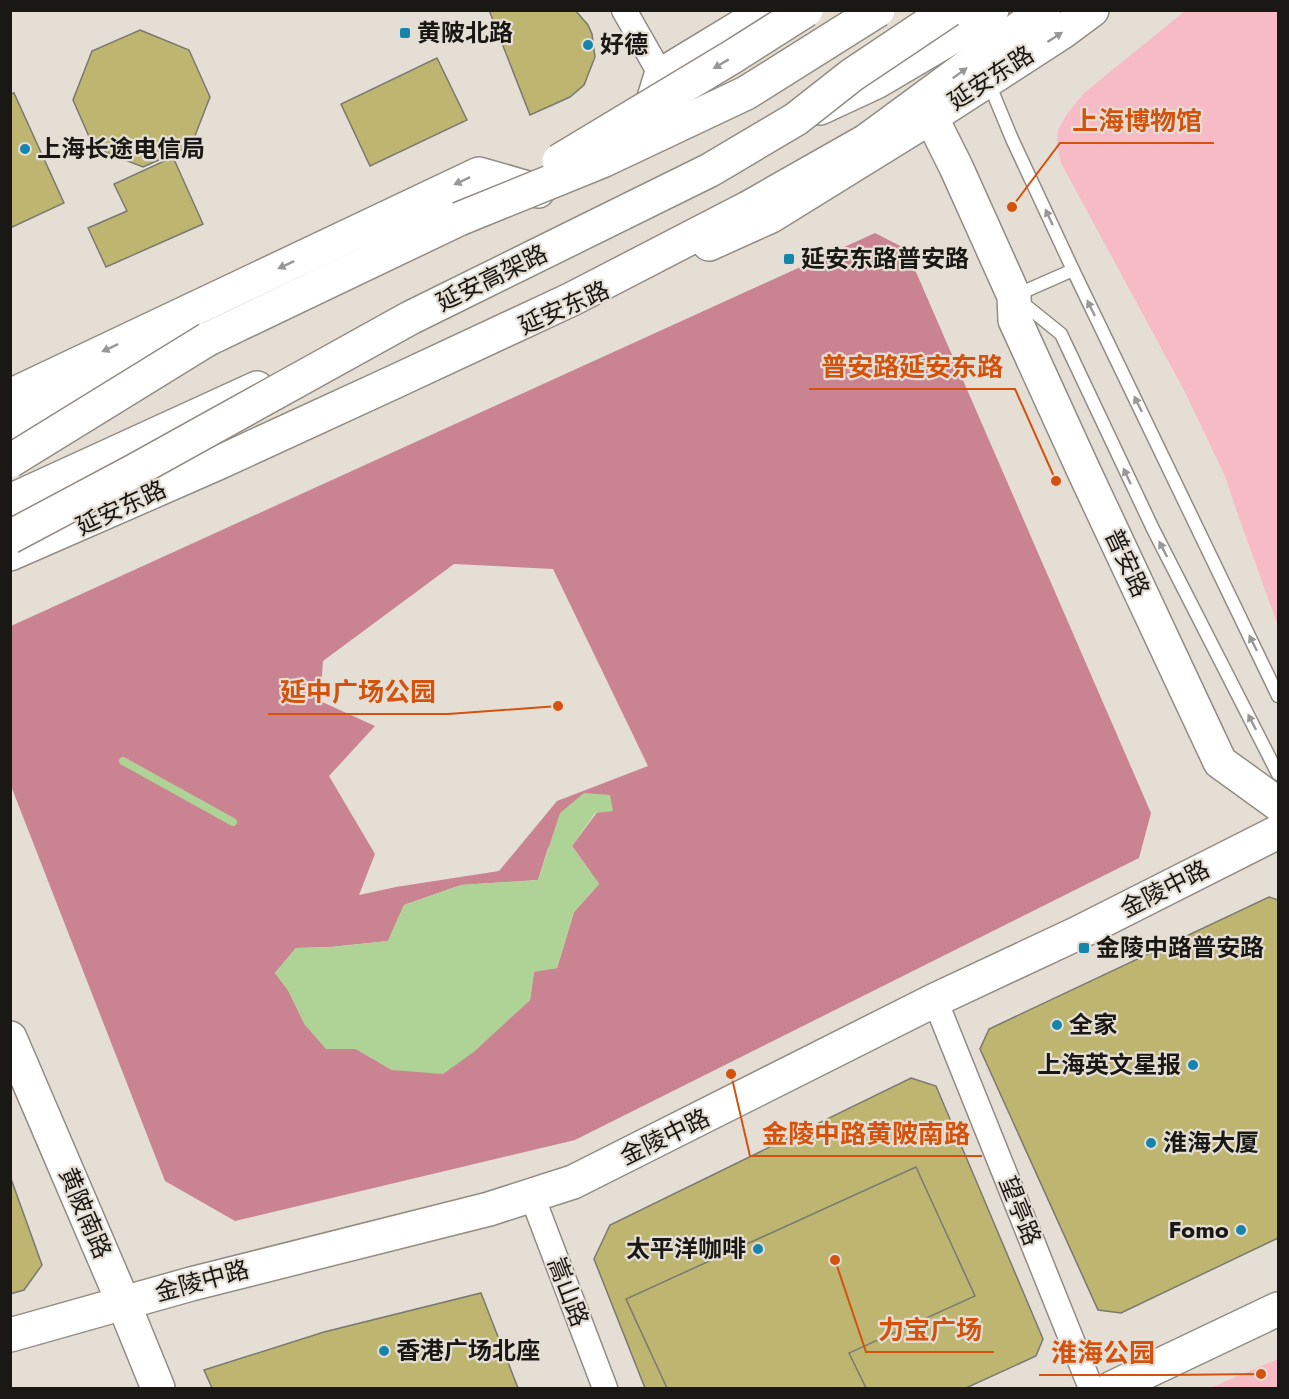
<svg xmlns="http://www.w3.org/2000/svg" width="1289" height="1399" font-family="Jost,'Noto Sans SC',sans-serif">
	<rect width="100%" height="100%" fill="#e5ded5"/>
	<!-- green -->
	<g fill="#f6bbc5">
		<path d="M1185 11H1278V626L1238 515 1225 476 1185 392 1061 163 1057 142 1058 130 1067 114 1084 93Z"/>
		<path d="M1278 1359V1388H1210Z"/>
	</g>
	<!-- forest -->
	<path fill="#ca8391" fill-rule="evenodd" d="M875 233 906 249 1151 813 1139 858 575 1140 235 1221 165 1181 11 786V626ZM454 564 553 569 648 766 557 801 499 871 396 887 359 895 375 854 329 776 375 726 320 701 323 661ZM610 795 572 846 599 884 574 912 557 968 534 971 530 1000 505 1022 392 1070 356 1049 305 1025 288 990 275 973 296 948 331 947 388 941 404 905 461 885 538 880 548 848Z"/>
	<!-- water -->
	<path fill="#afd397" d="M584 793 610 795 613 811 595 813 572 846 599 884 574 912 557 968 534 972 530 1000 475 1051 443 1074 392 1070 356 1049H326L305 1025 288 990 275 973 296 948 331 947 388 941 404 905 461 885 538 880 560 813Z"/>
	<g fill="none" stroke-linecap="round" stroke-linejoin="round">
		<!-- stream -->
		<path stroke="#afd397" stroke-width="8" d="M123 761 233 822"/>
	</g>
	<!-- building -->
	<g fill="#beb571" stroke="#7a7970" stroke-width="1.5">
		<path d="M489 10H575L588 25 592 34 595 57 584 85 570 97 530 115Z"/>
		<path d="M140 30 189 50 210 97 191 146 143 167 94 148 73 100 92 51Z"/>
		<path d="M437 58 467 120 370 166 341 104Z"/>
		<path d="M14 93 64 203 10 228V94Z"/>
		<path d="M173 157 203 224 106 267 88 228 127 211 114 184Z"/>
		<path d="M1269 897 1278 900V1238L1121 1313 1098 1310 980 1049 989 1029Z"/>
		<path d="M911 1078 936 1086 1043 1339 1036 1356 966 1388H645L594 1259 610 1225Z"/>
		<path d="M916 1167 975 1296 849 1353 866 1388H667L626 1299Z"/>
		<path d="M10 1176 42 1265 24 1290 10 1294Z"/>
		<path d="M481 1293 518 1388H212L204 1370 324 1332Z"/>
	</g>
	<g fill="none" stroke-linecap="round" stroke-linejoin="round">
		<!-- lane casing -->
		<g stroke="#938c84" stroke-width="15">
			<g id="lane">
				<path d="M988 81 1012 139 1073 270 1278 696"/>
				<path d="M1073 270 1014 296 1061 334 1153 529 1278 774"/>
			</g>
		</g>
		<!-- street casing -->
		<g stroke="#938c84" stroke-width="27">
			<g id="street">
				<path d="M624 10 661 75"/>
				<path d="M935 1000 1091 1388"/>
				<path d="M532 1196 605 1388"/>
			</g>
		</g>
		<!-- secondary casing -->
		<g stroke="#938c84" stroke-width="36">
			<g id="secondary">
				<path d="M931 117 956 167 1014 296 1015 320 1082 467 1220 762 1278 804"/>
				<path d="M10 1038 123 1302 158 1388"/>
				<path d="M10 1335 191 1284 489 1209 573 1182 935 1000 1076 934 1278 832"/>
				<path d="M1112 1388 1278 1309"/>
			</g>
		</g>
		<!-- primary casing -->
		<g stroke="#938c84" stroke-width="36">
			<g id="primary">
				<path d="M646 124 661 75 768 10"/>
				<path d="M709 244 771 216 931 117 1061 33 1092 10"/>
				<path d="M10 396 479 174 538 191"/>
				<path d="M10 439 68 412"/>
			</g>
		</g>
		<!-- highway casing -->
		<g stroke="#938c84" stroke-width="36">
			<g id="highway">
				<path d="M820 108 876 82 954 36 992 10"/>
				<path d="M10 416 208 339 459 219"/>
				<path d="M10 501 257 388"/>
				<path d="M10 554 218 463 394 382 572 299 748 208 866 141 1044 10"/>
			</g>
		</g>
		<!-- lane -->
		<use href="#lane" stroke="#fff" stroke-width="12"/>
		<!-- street -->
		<use href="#street" stroke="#fff" stroke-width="24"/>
		<!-- secondary -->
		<use href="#secondary" stroke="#fff" stroke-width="33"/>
		<!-- primary -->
		<use href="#primary" stroke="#fff" stroke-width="33"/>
		<!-- highway -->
		<use href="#highway" stroke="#fff" stroke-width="33"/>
		<!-- highway-bridge casing -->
		<g stroke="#938c84" stroke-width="36" stroke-linecap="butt">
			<g id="highway-bridge">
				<path d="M559 161 732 57 806 10"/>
				<path d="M459 219 602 161 746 93 878 10"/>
				<path d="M10 461 208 339"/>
				<path d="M10 537 134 471 410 318 710 170 796 119 852 75 949 10"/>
			</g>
		</g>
		<!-- highway-bridge -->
		<use href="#highway-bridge" stroke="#fff" stroke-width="33"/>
	</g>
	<!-- one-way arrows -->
	<defs><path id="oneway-solid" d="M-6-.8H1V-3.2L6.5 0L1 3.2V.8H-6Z" transform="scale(1.5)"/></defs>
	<g fill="#989796">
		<use href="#oneway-solid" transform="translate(1055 37) rotate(-33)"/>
		<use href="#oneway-solid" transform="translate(721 64) rotate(149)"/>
		<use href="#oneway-solid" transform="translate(960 73) rotate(-36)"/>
		<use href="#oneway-solid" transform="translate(462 181) rotate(155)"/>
		<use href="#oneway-solid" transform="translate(1049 217) rotate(-115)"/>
		<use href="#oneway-solid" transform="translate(286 265) rotate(155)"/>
		<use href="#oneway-solid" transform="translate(1091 308) rotate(-116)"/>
		<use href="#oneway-solid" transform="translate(110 348) rotate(155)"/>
		<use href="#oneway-solid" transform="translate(1138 404) rotate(-116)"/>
		<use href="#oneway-solid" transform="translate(1127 476) rotate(-115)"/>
		<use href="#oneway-solid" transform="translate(1163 549) rotate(-117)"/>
		<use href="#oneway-solid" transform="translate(1253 643) rotate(-116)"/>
		<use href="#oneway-solid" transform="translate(1252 722) rotate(-117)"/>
	</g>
	<!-- markers -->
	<g fill="#1585ac" stroke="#e5ded5" stroke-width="2">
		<rect x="399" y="27" width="12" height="12" rx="3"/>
		<circle cx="588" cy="45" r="6"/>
		<circle cx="25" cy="149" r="6"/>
		<rect x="783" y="253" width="12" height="12" rx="3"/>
		<rect x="1078" y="942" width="12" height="12" rx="3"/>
		<circle cx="1057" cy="1025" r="6"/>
		<circle cx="1193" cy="1065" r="6"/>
		<circle cx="1151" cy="1143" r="6"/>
		<circle cx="1241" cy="1230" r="6"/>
		<circle cx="758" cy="1249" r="6"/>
		<circle cx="384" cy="1351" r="6"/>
	</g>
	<g text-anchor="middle" stroke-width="4.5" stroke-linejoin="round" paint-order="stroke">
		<!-- poi labels -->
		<g font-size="24" font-weight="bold" fill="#1a1815" stroke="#e5ded5" text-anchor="start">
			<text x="417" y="41">黄陂北路</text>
			<text x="600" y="53">好德</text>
			<text x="37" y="157">上海长途电信局</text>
			<text x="801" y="267">延安东路普安路</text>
			<text x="1096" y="956">金陵中路普安路</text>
			<text x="1069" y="1033">全家</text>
			<text x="1181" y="1073" text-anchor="end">上海英文星报</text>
			<text x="1163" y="1151">淮海大厦</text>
			<text x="1229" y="1238" text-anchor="end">Fomo</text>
			<text x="746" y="1257" text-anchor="end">太平洋咖啡</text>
			<text x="396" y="1359">香港广场北座</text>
		</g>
		<!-- street labels -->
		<g font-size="24" fill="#1a1815" stroke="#e5ded5">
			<text transform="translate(991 78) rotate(-33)" y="8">延安东路</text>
			<text transform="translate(492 278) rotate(-26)" y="8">延安高架路</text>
			<text transform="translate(564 308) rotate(-24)" y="8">延安东路</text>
			<text transform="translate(121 508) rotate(-25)" y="8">延安东路</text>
			<text transform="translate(1127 563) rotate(65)" y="8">普安路</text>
			<text transform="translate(1165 889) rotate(-27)" y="8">金陵中路</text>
			<text transform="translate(665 1137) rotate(-26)" y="8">金陵中路</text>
			<text transform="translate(1020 1211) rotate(68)" y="8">望亭路</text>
			<text transform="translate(85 1213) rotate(67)" y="8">黄陂南路</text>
			<text transform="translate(202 1281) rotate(-15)" y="8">金陵中路</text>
			<text transform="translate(568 1292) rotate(69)" y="8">嵩山路</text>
		</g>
	</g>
	<!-- callouts -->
	<path fill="none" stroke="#d3520d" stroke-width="2" d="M1012 207L1060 143H1214M1056 481L1015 389H809M558 706L448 714H268M731 1074L750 1156H982M835 1260L866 1352H994M1261 1374L1167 1375H1039"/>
	<g fill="#d3520d" stroke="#e5ded5" stroke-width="2">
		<circle cx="1012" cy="207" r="6"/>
		<circle cx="1056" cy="481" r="6"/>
		<circle cx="558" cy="706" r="6"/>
		<circle cx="731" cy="1074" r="6"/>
		<circle cx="835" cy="1260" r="6"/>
		<circle cx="1261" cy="1374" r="6"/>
	</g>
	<g font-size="26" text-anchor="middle" font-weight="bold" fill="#d3520d" stroke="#e5ded5" stroke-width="4.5" stroke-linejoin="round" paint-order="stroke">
		<text x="1137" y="130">上海博物馆</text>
		<text x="912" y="376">普安路延安东路</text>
		<text x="358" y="701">延中广场公园</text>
		<text x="866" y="1143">金陵中路黄陂南路</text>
		<text x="930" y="1339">力宝广场</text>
		<text x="1103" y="1362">淮海公园</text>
	</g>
	<!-- border -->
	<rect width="1289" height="1399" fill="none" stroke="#1a1815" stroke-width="24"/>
</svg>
